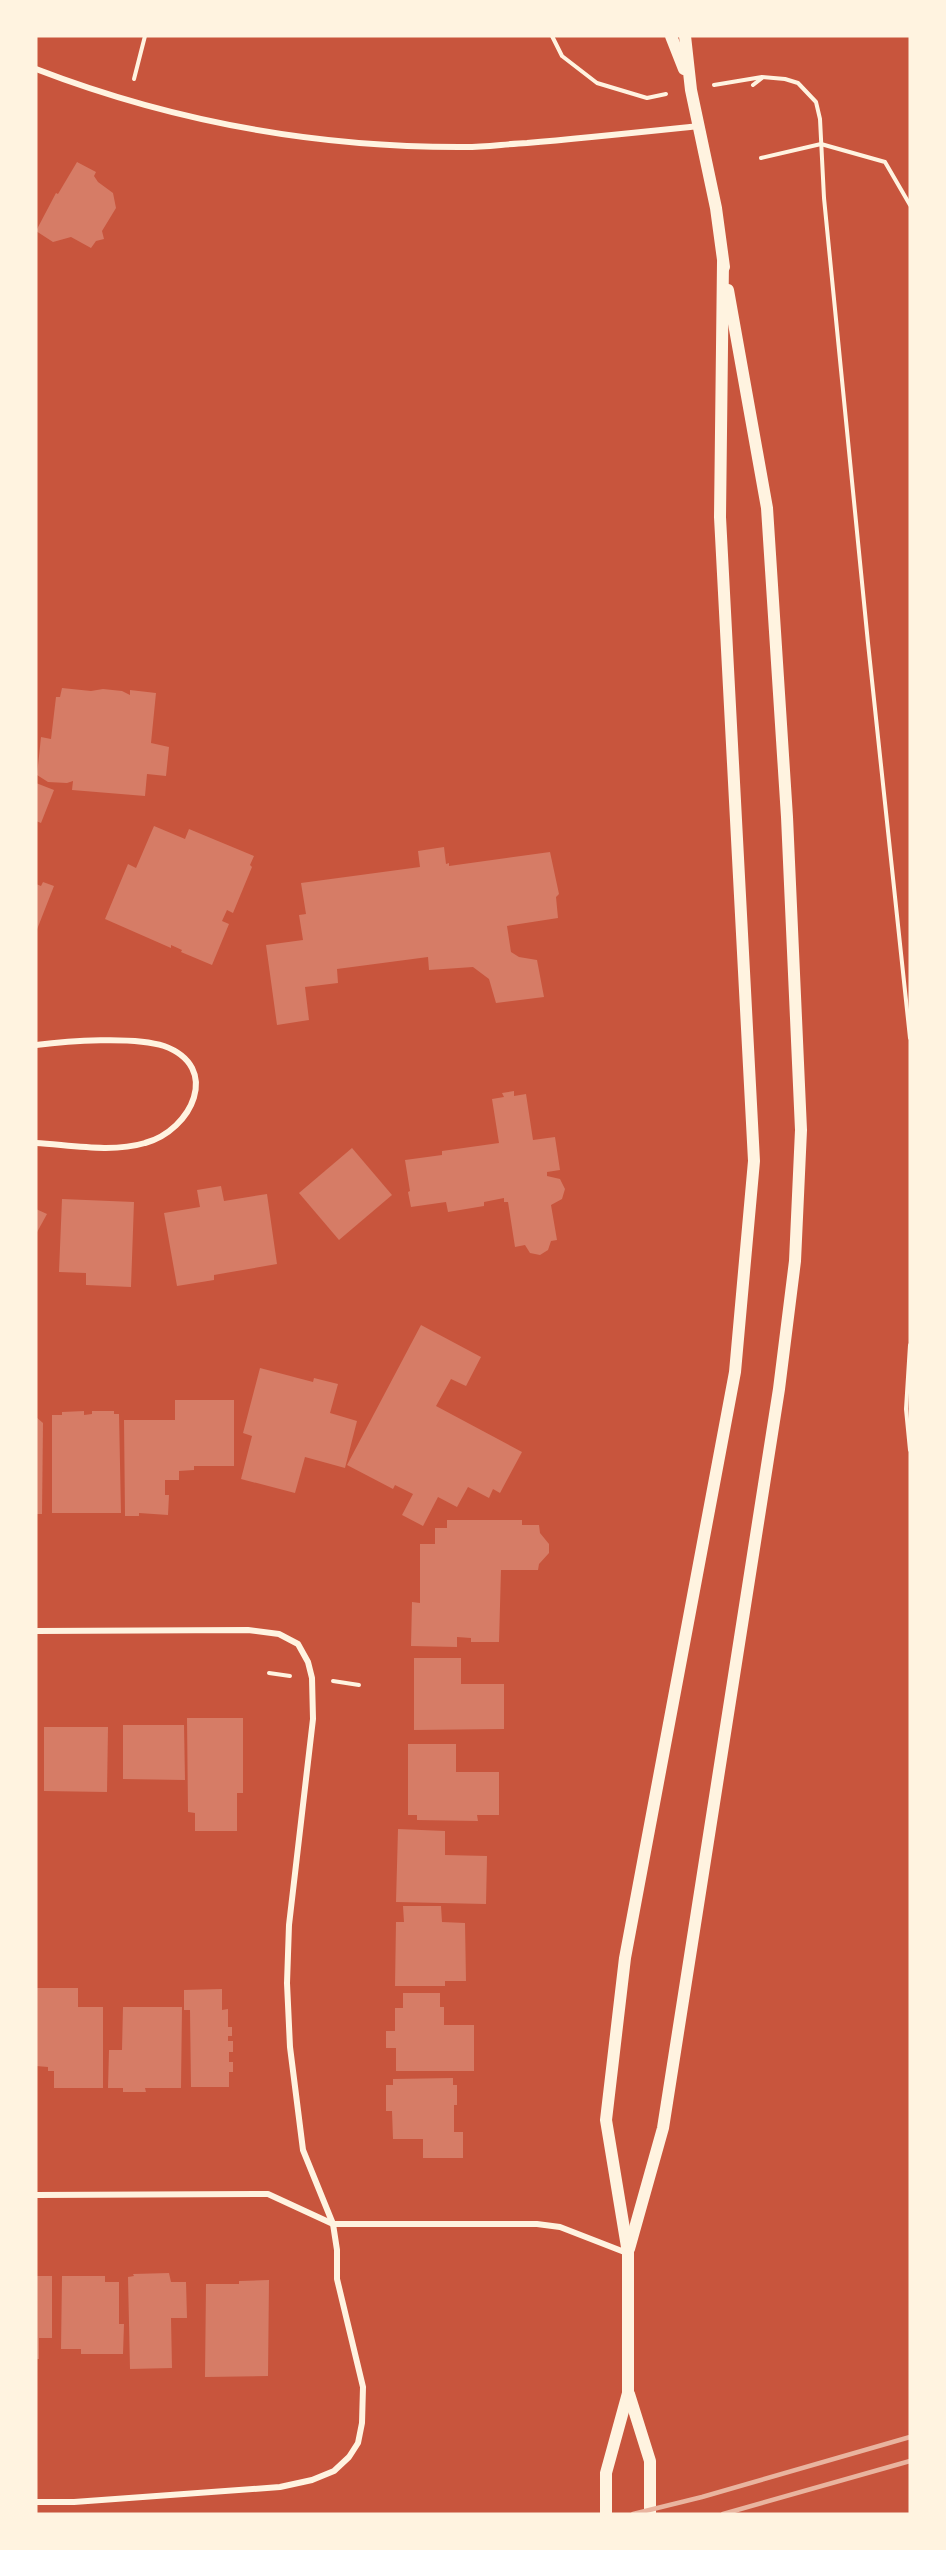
<svg xmlns="http://www.w3.org/2000/svg" width="946" height="2550" font-family="Manrope,sans-serif">
	<rect width="100%" height="100%" fill="#c8553d"/>
	<!-- building -->
	<g fill="#d67c66">
		<path d="M77 162 96 172 94 176 98 182 113 193 116 208 102 231 104 239 96 241 91 248 71 237 53 242 36 231 56 193 58 194Z"/>
		<path d="M62 688 91 691 103 689 122 691 130 695V690L156 693 151 743 169 747 166 776 147 774 145 796 72 790 73 781 67 783 48 782 37 775 41 737 51 739 56 697H60Z"/>
		<path d="M36 783 54 790 41 823 36 821Z"/>
		<path d="M154 826 185 839 189 829 254 856 250 865 252 867 233 913 227 910 222 921 229 924 212 965 181 952 182 950 171 945V948L105 919 128 864 136 868Z"/>
		<path d="M444 847 446 864 449 863V866L550 852 559 894 556 897 558 918 507 926 511 952 519 957 537 960 544 997 496 1003 489 979 473 967 429 970 428 957 337 969 338 983 305 987 309 1020 277 1025 266 945 303 940 299 915 306 914 301 883 420 867 418 851Z"/>
		<path d="M43 882 54 886 36 932V884L41 886Z"/>
		<path d="M514 1091V1096L526 1094 533 1140 555 1137 560 1170 547 1172V1176L560 1179 565 1189 562 1199 551 1205 557 1240 551 1241 548 1250 540 1255 530 1253 525 1245 515 1247 508 1202H504V1198L484 1202V1206L448 1212 446 1202 411 1207 408 1192 410 1191 405 1160 442 1155V1151L499 1143 492 1099 504 1097 502 1093Z"/>
		<path d="M352 1148 392 1195 339 1240 299 1193Z"/>
		<path d="M221 1186 224 1201 267 1194 277 1264 214 1275V1280L177 1286 164 1213 200 1207 197 1190Z"/>
		<path d="M62 1199 134 1202 131 1287 86 1285V1273L59 1272Z"/>
		<path d="M36 1209 47 1214 36 1234Z"/>
		<path d="M421 1325 481 1357 466 1386 451 1379 436 1406 522 1452 500 1493 493 1489 489 1498 468 1487 457 1507 438 1497 423 1526 402 1515 413 1494 395 1485 393 1489 347 1465Z"/>
		<path d="M260 1368 313 1382 314 1378 338 1384 330 1413 357 1421 345 1468 305 1457 295 1493 241 1479 252 1436 243 1433Z"/>
		<path d="M175 1400H234V1466H194V1470L179 1471V1480H165V1495H169L168 1515 139 1513V1516H125L124 1420H175Z"/>
		<path d="M84 1411V1415L92 1414V1411H114V1414H119L121 1513H52V1415H62V1412Z"/>
		<path d="M36 1417 43 1423 42 1514H36Z"/>
		<path d="M447 1520H522V1525H539L540 1533 549 1544V1553L539 1564 538 1570H501L499 1642H471V1638L457 1637V1647L411 1646 412 1602 420 1603V1544H435V1528H447Z"/>
		<path d="M414 1658H461V1684H504V1729L414 1730Z"/>
		<path d="M187 1718H243V1793H237V1831H195V1813L188 1812Z"/>
		<path d="M123 1725H184L185 1780 123 1779Z"/>
		<path d="M44 1727H108L107 1792 44 1791Z"/>
		<path d="M408 1744H456V1772H499V1815H477L478 1821 417 1820V1815H408Z"/>
		<path d="M398 1829 445 1831V1855L487 1856 486 1904 396 1902Z"/>
		<path d="M403 1906H441L442 1922 465 1923 466 1981H445V1986H395L396 1922H404Z"/>
		<path d="M37 1988H78V2007H103V2088H54V2071H48V2067L36 2066Z"/>
		<path d="M222 1989V2010L228 2009V2027H232V2036H228V2041H233V2052H229V2062H233V2072H229V2087H191L190 2010H184V1990Z"/>
		<path d="M403 1993H440V2007H444V2025H474V2071H396V2048H386V2031H395V2008H403Z"/>
		<path d="M123 2007H182L181 2088H145L146 2092H123V2088H108L109 2050H122Z"/>
		<path d="M453 2078V2085H457V2105H454V2132H463V2158H423V2139H393L392 2111H386V2085H393V2079Z"/>
		<path d="M169 2273 171 2282H186L187 2318H171L172 2368 130 2369 128 2277 134 2276 133 2274Z"/>
		<path d="M36 2276H52V2338H39V2359H36Z"/>
		<path d="M62 2276H105V2282H119V2324H124L123 2354H81V2349H61Z"/>
		<path d="M269 2280 268 2376 205 2377 206 2284H239V2281Z"/>
	</g>
	<g fill="none" stroke-linecap="round" stroke-linejoin="round">
		<!-- path -->
		<g stroke="#fff3e0" stroke-width="4">
			<path d="M552 36 562 56 597 83 647 98 666 94"/>
			<path d="M134 79 145 36"/>
			<path d="M714 85 762 77 785 79 798 83 816 102 820 119 824 198 868 643 910 1038"/>
			<path d="M753 85 762 78"/>
			<path d="M761 158 821 144 885 162 910 205"/>
			<path d="M910 1345 906 1409 910 1450"/>
			<path d="M269 1673 290 1676"/>
			<path d="M333 1681 359 1685"/>
		</g>
		<!-- minor -->
		<g stroke="#fff3e0" stroke-width="6">
			<path d="M36 69C171 121 314 147 459 147 481 148 504 144 527 143 584 138 641 132 699 126"/>
			<path d="M36 1045C67 1041 134 1036 164 1046 222 1067 192 1130 145 1143 112 1153 70 1145 36 1143"/>
			<path d="M36 1631 248 1630 279 1634 298 1644 308 1662 312 1678 313 1719 289 1925 287 1983 290 2047 303 2150 333 2224 337 2250V2279L363 2387 362 2423 358 2443 349 2457 334 2471 312 2480 280 2487 74 2502H36"/>
			<path d="M36 2195 268 2194 333 2224H537L560 2227 627 2253"/>
		</g>
		<!-- secondary -->
		<g stroke="#fff3e0" stroke-width="12">
			<path d="M671 36 684 69"/>
			<path d="M685 36 691 90 716 208 724 267"/>
			<path d="M629 2249 663 2128 779 1389 795 1261 801 1130 787 817 767 508 728 290"/>
			<path d="M629 2394 650 2461V2514"/>
			<path d="M606 2514V2473L628 2393V2253L606 2120 625 1958 735 1372 754 1161 720 517 723 262"/>
		</g>
		<!-- rail -->
		<g stroke="#e9b49f" stroke-width="4.5">
			<path d="M633 2514 702 2497 910 2437"/>
			<path d="M723 2514 910 2461"/>
		</g>
	</g>
	<!-- border -->
	<rect width="946" height="2550" fill="none" stroke="#fff3e0" stroke-width="75"/>
</svg>
